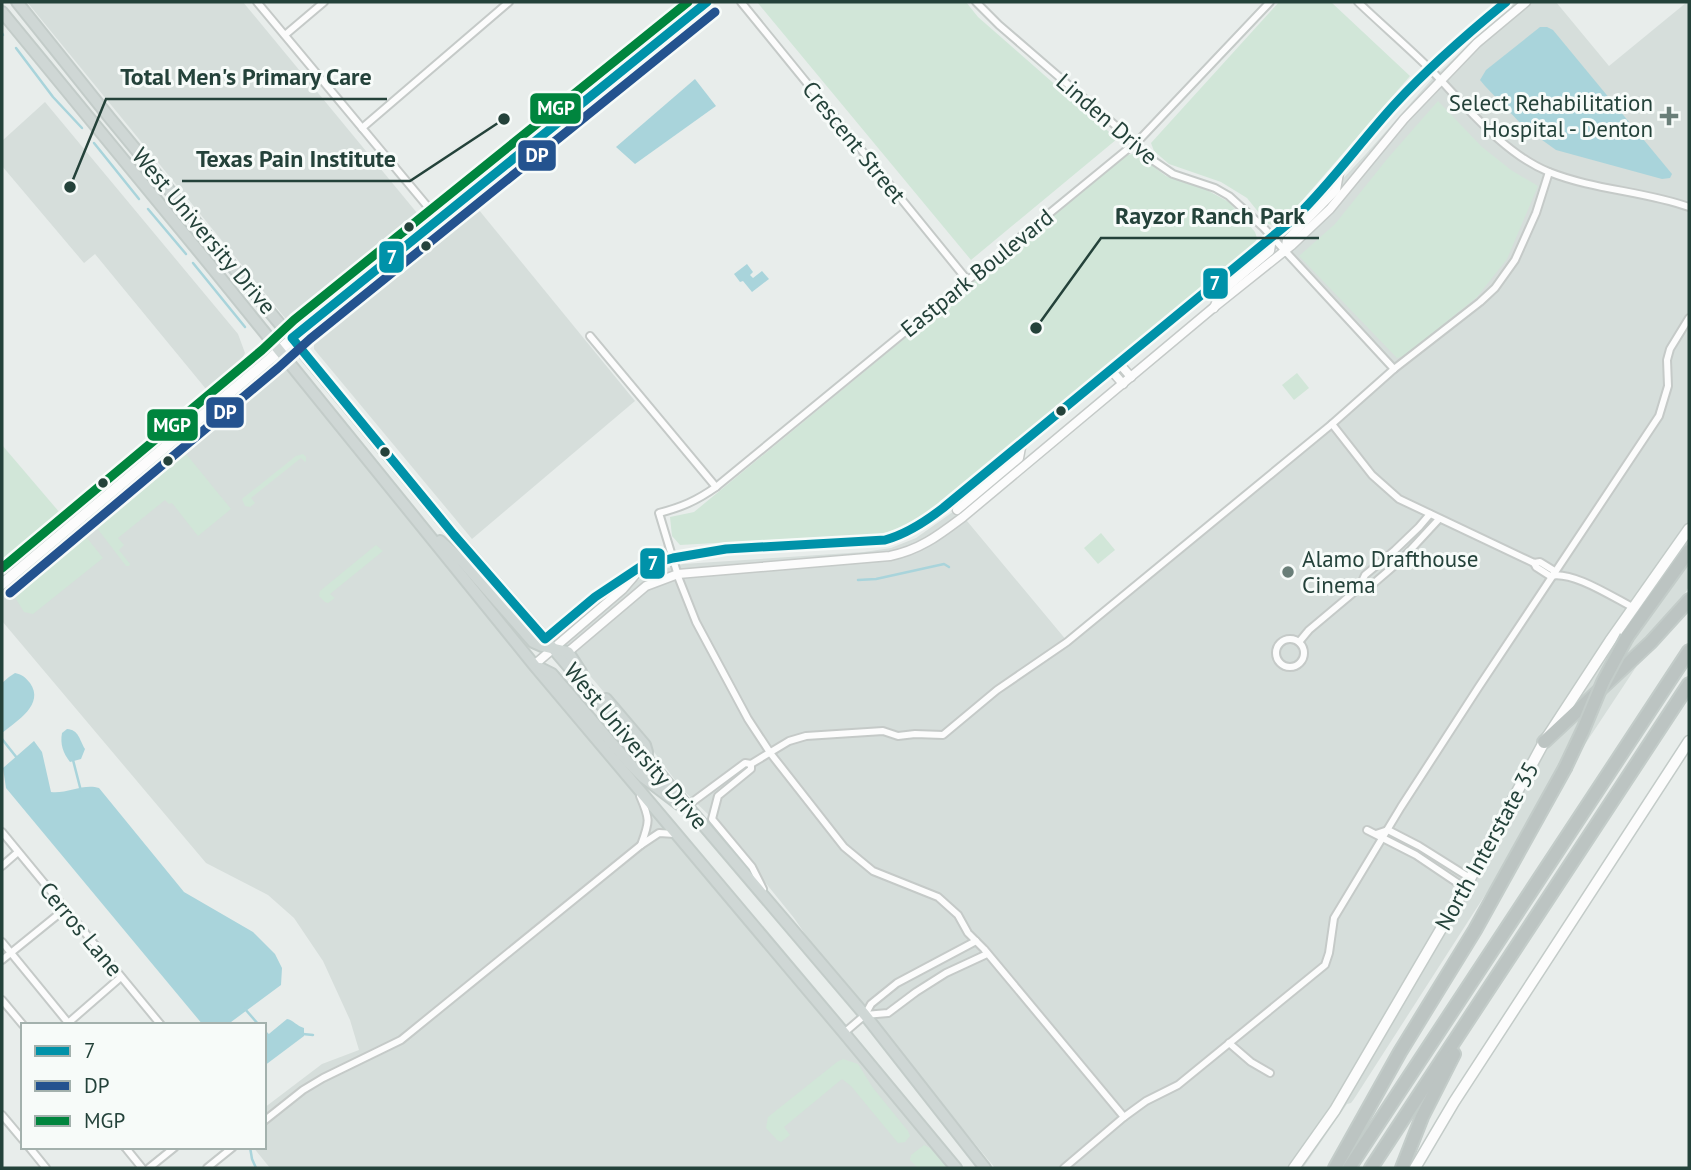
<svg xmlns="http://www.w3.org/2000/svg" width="1691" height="1170" font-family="'PT Sans',sans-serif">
	<rect width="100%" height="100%" fill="#e8edeb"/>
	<!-- built -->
	<g fill="#d6dedb">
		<path d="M27 2H243L422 219 290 324Z"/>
		<path d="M1515 2H1556L1609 66 1687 2H1689V587L1476 909 1354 1099 1351 1103 1347 1104 1303 1168H995L820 956 794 918 717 823 681 788 648 744 563 644 636 581 657 571 683 564 864 552 891 548 916 538 957 509 1067 641 1395 370 1282 244 1366 154 1432 79Z"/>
		<path d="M45 102 238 334 245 353 241 361 206 389 95 254 84 263 2 166V141Z"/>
		<path d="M474 204 635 401 472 539 314 349V337Z"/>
		<path d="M282 365 408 509 956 1168H270L253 1147H264V1108L322 1064 359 1050 350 1020 323 961 294 918 268 895 206 863 2 621V585Z"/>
	</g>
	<!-- green -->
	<g fill="#d1e6d8">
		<path d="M757 2H966L978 17 1117 139 971 260Z"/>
		<path d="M1279 2H1331L1410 76 1280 226 1268 224 1247 198 1221 182 1169 164 1154 151 1151 143Z"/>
		<path d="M1438 101 1482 147 1511 170 1538 186 1507 259 1477 297 1404 356 1397 358 1299 256 1335 224 1388 158Z"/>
		<path d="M1133 154H1137L1166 176 1205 189 1229 202 1255 232 1257 238 1254 245 928 512 903 528 879 534 680 545 672 536 670 517 694 512 1127 155Z"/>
		<path d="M1297 373 1309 388 1294 400 1282 385Z"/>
		<path d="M2 445 66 520 2 573Z"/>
		<path d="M175 450 187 455 231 509 198 536 172 503 169 504 165 500 118 538 124 545 119 550 130 564 129 566H126L97 528 96 522 98 517Z"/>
		<path d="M303 454 306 457V461L305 462 301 458 251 498 255 503 250 507 245 506 242 499 296 456Z"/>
		<path d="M1101 533 1115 550 1098 564 1084 548Z"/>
		<path d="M82 534 87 538 103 558 33 614 24 612 16 599 18 590 21 586 18 582 73 537Z"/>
		<path d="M376 545 383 551 330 594 335 598 328 603 325 602 319 596 320 591Z"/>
		<path d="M843 1059 858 1064 873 1088 908 1131 910 1136 905 1142 898 1143 851 1086 842 1079 784 1127 790 1135 781 1142 777 1140 766 1128 768 1117 837 1062Z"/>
		<path d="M924 1145 930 1148 948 1168H918L910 1160 911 1155Z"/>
	</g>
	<!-- water -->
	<g fill="#a9d4db">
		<path d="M1540 27H1547L1553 30 1672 174 1670 178 1662 179 1556 150 1524 127 1485 86 1480 80 1486 70Z"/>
		<path d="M695 79 716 106 635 164 616 147Z"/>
		<path d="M747 264 753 272 750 275 753 278 762 271 769 279 752 292 743 281 740 282 734 274Z"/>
		<path d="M15 673C23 675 25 677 30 683 45 704 17 721 2 733V683L9 677Z"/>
		<path d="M67 729C79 730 79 739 85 749L81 759 70 762C63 753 60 744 62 733Z"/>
		<path d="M34 741 42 752 51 792C67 794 84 783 99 788L184 892 253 932 275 954 282 968 281 985 227 1025H203L6 788 3 768Z"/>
		<path d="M287 1019C293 1020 297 1026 304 1028V1036L264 1066V1038Z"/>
	</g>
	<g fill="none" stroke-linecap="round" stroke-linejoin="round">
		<!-- stream -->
		<g stroke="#a9d4db" stroke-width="2.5">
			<path d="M2 33 3 35"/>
			<path d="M16 48 53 97 82 128"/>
			<path d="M94 143 139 199"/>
			<path d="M148 209 186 254"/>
			<path d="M193 263 245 327"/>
			<path d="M858 580 876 579 944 564 949 567"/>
			<path d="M2 739 17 758"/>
			<path d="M73 760 81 791"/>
			<path d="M245 1009 259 1025"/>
			<path d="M264 1031 270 1037"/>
			<path d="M303 1034 313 1035"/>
			<path d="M250 1147 252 1159 256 1168"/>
		</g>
		<!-- minor casing -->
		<g stroke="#c5cac8" stroke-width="10">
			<g id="minor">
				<path d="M257 2 438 219"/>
				<path d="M741 2 968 281"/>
				<path d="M976 2 999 25 1116 126 1145 155 1173 174 1215 188 1229 196 1263 227 1394 369"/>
				<path d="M1358 2C1382 25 1408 47 1432 71 1465 105 1504 154 1549 172 1594 190 1644 191 1689 207"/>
				<path d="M285 35 324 2"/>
				<path d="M362 128 509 2"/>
				<path d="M590 336 716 487"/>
				<path d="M1332 424 1372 475 1399 499 1534 563 1540 562 1553 570 1555 574"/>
				<path d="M1534 563 1536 567 1550 576C1572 570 1614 598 1634 608"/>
				<path d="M1359 588 1373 584 1402 559 1439 519"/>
				<circle cx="1290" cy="653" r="14"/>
				<path d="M1299 642 1309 630 1359 588 1365 575 1395 550 1419 527 1430 514"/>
				<path d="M751 764V769L718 796 712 819 752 867 763 889"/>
				<path d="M640 796C650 819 650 821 641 845"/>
				<path d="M687 806 745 763 751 764 789 741 806 736 883 731 898 736 915 734 943 735 997 690 1067 642 1332 424 1394 369 1480 302 1495 288 1515 260 1536 213 1549 172"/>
				<path d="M1367 830 1416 855 1465 888"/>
				<path d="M2 832 161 1025"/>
				<path d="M1376 834 1388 830 1419 846 1470 878"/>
				<path d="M2 866 18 852"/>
				<path d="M2 942 70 1025"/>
				<path d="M2 960 65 909"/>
				<path d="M2 1000 23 1025"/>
				<path d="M865 1015 888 1013 916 992 946 973 987 954"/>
				<path d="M67 1024 121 977"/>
				<path d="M844 1033 865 1015 871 1004 897 983 976 941"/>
				<path d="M1229 1043 1251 1062 1270 1073"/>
				<path d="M2 1115 23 1140"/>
				<path d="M1124 1117 1146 1101 1178 1085 1325 965 1329 953 1334 918 1401 807 1478 688 1659 416 1668 386 1667 360 1670 349 1689 318"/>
				<path d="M264 1121 303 1090 323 1078 401 1040 641 845 659 833 675 834"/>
				<path d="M29 1147 46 1168"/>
				<path d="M125 1147 142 1168"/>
				<path d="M149 1168 175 1147"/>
				<path d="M207 1168 233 1147"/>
				<path d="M1064 1168 1124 1117 984 949 968 933 958 915 938 897 873 871 844 847 771 754 748 719 696 622 679 579 659 513C682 507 696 501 716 487L1140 139 1270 2"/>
			</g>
		</g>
		<!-- tertiary casing -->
		<g stroke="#c5cac8" stroke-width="11">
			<g id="tertiary">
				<path d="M1285 252 1287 240 1336 190 1339 173"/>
				<path d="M1214 308 1220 293 1270 251 1272 238"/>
				<path d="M1118 362 1131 377"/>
				<path d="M1110 369 1123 384"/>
				<path d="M957 510 1019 458 1022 442"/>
				<path d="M545 639 595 597 640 567 673 558 726 549 885 540C910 534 922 524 943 508L1262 244C1311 212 1343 163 1381 120 1418 77 1461 38 1506 2"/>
				<path d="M568 652 646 586 678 574 890 556C920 550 939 535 963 517L1213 308 1292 245 1330 209 1404 119 1477 43 1526 2"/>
				<path d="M534 665 623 589 636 574"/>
			</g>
		</g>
		<!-- secondary casing -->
		<g stroke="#c3cbc8" stroke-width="13">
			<g id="secondary">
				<path d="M2 584 270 359 302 330 707 2"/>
				<path d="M1294 1168 1335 1110 1465 888 1544 742 1610 641 1689 529"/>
				<path d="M1415 1168 1454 1102 1689 741"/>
			</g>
		</g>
		<!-- primary casing -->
		<g stroke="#c3ccc9" stroke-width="14">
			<g id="primary">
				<path d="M17 2 109 117 454 535 545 639 865 1015 985 1168"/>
				<path d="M2 12 210 265 534 665 844 1033 956 1168"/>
				<path d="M440 541 462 561 533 642 542 646 568 652 581 672"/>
				<path d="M540 668 552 674 628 762 643 777 680 805"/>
				<path d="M606 699 645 745 647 752V759"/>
			</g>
		</g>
		<!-- motorway casing -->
		<g stroke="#c3ccc9" stroke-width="16">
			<g id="motorway">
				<path d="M1627 637 1689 551"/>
				<path d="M1544 742 1651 642 1689 600"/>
				<path d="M1335 1168 1400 1052 1475 930 1565 768"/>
				<path d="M1349 1168 1689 651"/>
				<path d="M1371 1168 1689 684"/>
				<path d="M1402 1168 1422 1117 1454 1054"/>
			</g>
		</g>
		<!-- minor -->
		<use href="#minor" stroke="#fcfcfc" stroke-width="6"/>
		<!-- tertiary -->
		<use href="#tertiary" stroke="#fcfcfc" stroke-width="8"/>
		<!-- secondary -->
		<use href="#secondary" stroke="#fcfcfc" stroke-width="10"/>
		<!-- primary -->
		<use href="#primary" stroke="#cfd7d5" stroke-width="10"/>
		<!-- motorway -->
		<use href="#motorway" stroke="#bcc4c2" stroke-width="12"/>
		<!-- motorway-bridge casing -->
		<g stroke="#c3ccc9" stroke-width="16" stroke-linecap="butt">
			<path id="motorway-bridge" d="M1565 768 1583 730 1603 682 1627 637"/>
		</g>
		<!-- motorway-bridge -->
		<use href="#motorway-bridge" stroke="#bcc4c2" stroke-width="12"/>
		<!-- bus-1 casing -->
		<g stroke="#f7fbf9" stroke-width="14">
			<path id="bus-1" d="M707 2 292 338 454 535 545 639 595 597 640 567 673 558 726 549 885 540C907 534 925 522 943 508L1296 217C1332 182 1361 141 1395 104 1429 67 1467 34 1506 2"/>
		</g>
		<!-- bus-2 casing -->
		<g stroke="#f7fbf9" stroke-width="14">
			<path id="bus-2" d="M10 593 278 368 310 339 715 12"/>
		</g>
		<!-- bus-3 casing -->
		<g stroke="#f7fbf9" stroke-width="14">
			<path id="bus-3" d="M2 568 262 350 294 320 688 2"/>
		</g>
		<!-- bus-1 -->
		<use href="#bus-1" stroke="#0092a9" stroke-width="9"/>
		<!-- bus-2 -->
		<use href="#bus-2" stroke="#24538f" stroke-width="9"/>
		<!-- bus-3 -->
		<use href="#bus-3" stroke="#00853e" stroke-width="9"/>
	</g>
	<!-- markers -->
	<g fill="#697e78" stroke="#f7fbf9" stroke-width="2.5">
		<path d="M1665.5 105.5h7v7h7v7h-7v7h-7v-7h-7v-7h7z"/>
		<circle cx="1288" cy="572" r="7"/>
	</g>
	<g fill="#24423a" stroke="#f7fbf9" stroke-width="2.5">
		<circle cx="409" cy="227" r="6"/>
		<circle cx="426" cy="246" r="6"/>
		<circle cx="1061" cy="411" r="6"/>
		<circle cx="385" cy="452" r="6"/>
		<circle cx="168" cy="461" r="6"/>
		<circle cx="103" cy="483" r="6"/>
	</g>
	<g text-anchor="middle" stroke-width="6" stroke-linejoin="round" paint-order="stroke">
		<!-- poi labels -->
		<g font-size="23" fill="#24423a" stroke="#f7fbf9" text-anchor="end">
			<text x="1653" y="111">Select Rehabilitation<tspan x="1653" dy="26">Hospital - Denton</tspan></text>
			<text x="1302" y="567" text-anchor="start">Alamo Drafthouse<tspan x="1302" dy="26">Cinema</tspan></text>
		</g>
		<!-- street labels -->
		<g font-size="23" fill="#24423a" stroke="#f7fbf9">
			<text transform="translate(1107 119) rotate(41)" y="8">Linden Drive</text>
			<text transform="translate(854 142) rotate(51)" y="8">Crescent Street</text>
			<text transform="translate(204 231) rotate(50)" y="8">West University Drive</text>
			<text transform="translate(977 273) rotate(-39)" y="8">Eastpark Boulevard</text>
			<text transform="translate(636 746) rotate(50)" y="8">West University Drive</text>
			<text transform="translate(1487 846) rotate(-61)" y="8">North Interstate 35</text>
			<text transform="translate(81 929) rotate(50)" y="8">Cerros Lane</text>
		</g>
	</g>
	<!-- callouts -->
	<path fill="none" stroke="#24423a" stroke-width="2.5" d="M70 187L106 99H387M504 119L410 181H182M1036 328L1101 238H1319"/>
	<g fill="#24423a" stroke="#f7fbf9" stroke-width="2.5">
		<circle cx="70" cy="187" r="7"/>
		<circle cx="504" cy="119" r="7"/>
		<circle cx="1036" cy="328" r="7"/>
	</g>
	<g font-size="24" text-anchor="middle" font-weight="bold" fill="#24423a" stroke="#f7fbf9" stroke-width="6" stroke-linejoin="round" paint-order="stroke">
		<text x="246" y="85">Total Men's Primary Care</text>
		<text x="296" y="167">Texas Pain Institute</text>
		<text x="1210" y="224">Rayzor Ranch Park</text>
	</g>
	<g stroke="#f7fbf9" stroke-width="2.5">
		<rect x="529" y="92" width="53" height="33" rx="7" fill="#00853e"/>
		<rect x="517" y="139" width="40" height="33" rx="7" fill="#24538f"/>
		<rect x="378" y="240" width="27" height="34" rx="7" fill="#0092a9"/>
		<rect x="1202" y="267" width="27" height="33" rx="7" fill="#0092a9"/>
		<rect x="205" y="396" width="40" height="33" rx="7" fill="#24538f"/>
		<rect x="146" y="408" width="53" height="34" rx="7" fill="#00853e"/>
		<rect x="639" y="547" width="27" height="33" rx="7" fill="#0092a9"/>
	</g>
	<g font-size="19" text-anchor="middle" font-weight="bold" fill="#fff">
		<text x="556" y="115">MGP</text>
		<text x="537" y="162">DP</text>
		<text x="392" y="264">7</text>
		<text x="1215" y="290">7</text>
		<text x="225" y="419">DP</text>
		<text x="172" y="432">MGP</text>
		<text x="653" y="570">7</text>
	</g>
	<!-- border -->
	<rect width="1691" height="1170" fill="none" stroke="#24423a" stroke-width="7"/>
	<!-- legend -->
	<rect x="21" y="1023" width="245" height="126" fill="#f7fbf9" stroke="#a3b1ad" stroke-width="2"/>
	<rect x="35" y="1046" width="35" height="10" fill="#0092a9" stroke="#a3b1ad" stroke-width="2"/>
	<text x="84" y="1058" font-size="21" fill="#24423a">7</text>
	<rect x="35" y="1081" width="35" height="10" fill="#24538f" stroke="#a3b1ad" stroke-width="2"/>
	<text x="84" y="1093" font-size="21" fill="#24423a">DP</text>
	<rect x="35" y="1116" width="35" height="10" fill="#00853e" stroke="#a3b1ad" stroke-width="2"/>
	<text x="84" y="1128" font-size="21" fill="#24423a">MGP</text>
</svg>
